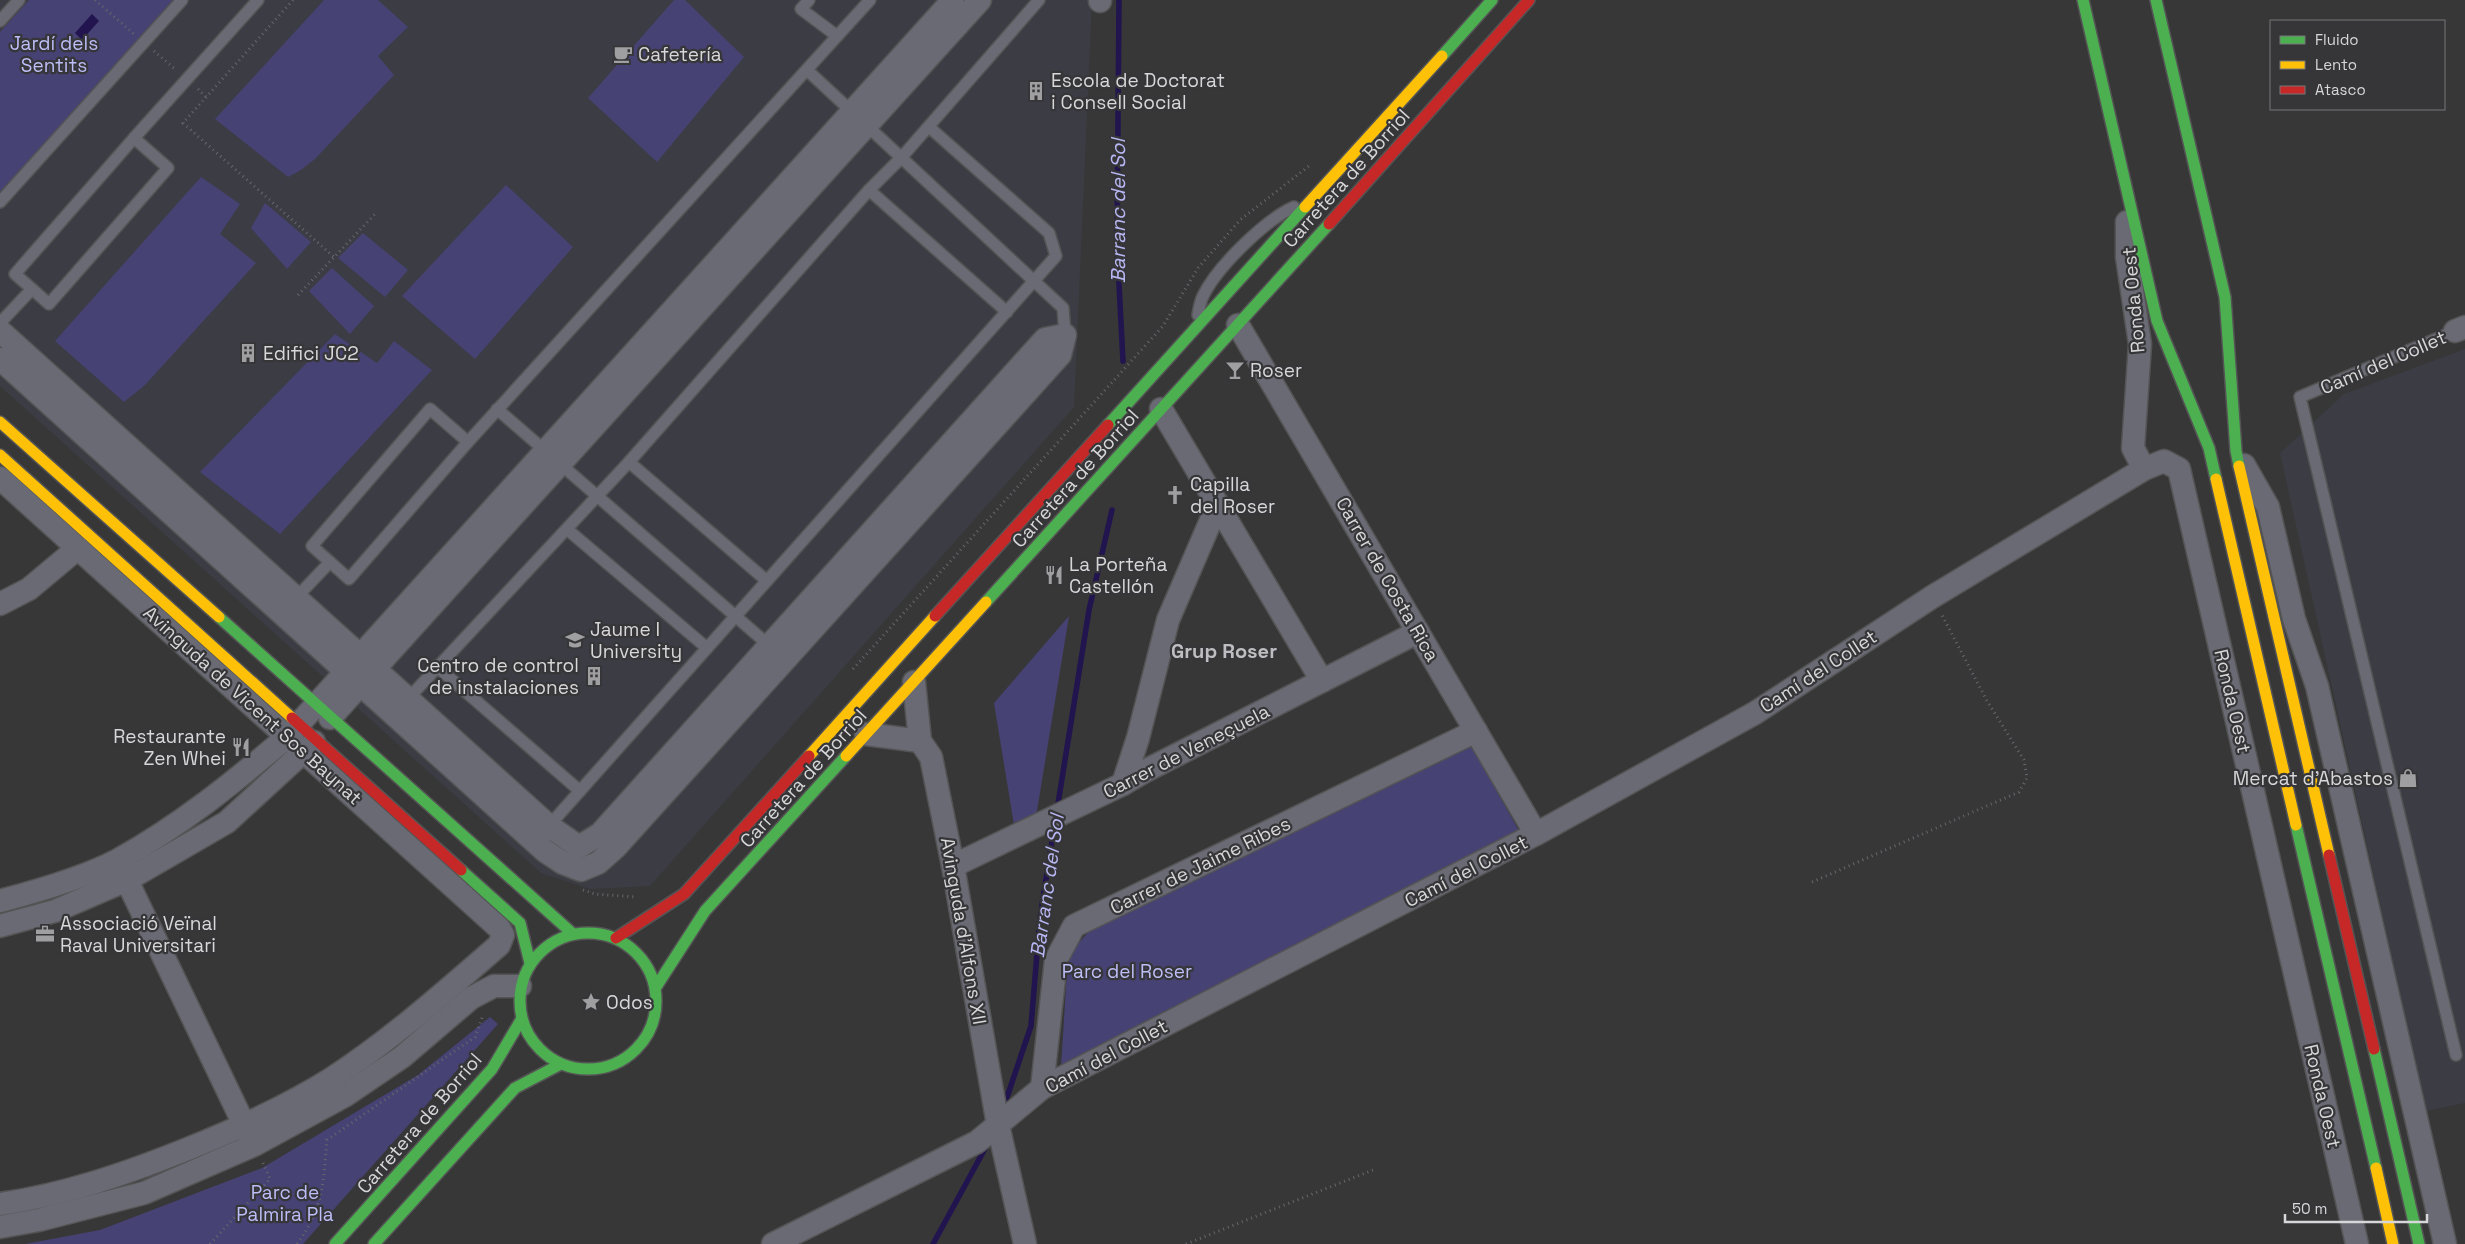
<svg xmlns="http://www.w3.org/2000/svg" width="2465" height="1244" font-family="'Space Grotesk',sans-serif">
	<rect width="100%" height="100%" fill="#373738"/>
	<!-- built -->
	<g fill="#3c3c44">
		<path d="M0 0H1092L1074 407 650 886 590 889 541 873 0 386Z"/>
		<path d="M2465 349V1103L2426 1111 2280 453 2344 394Z"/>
	</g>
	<!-- green -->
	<g fill="#464273">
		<path d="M29 0H173L0 195V32Z"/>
		<path d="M324 0H378L408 27 378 56 394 75 315 159 301 170 288 177 215 119Z"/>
		<path d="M674 0H685L744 57 657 162 588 98Z"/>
		<path d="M201 177 240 204 220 234 256 263 145 385 124 402 55 341Z"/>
		<path d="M506 185 573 247 475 359 402 296Z"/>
		<path d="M265 203 311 242 287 269 251 228Z"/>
		<path d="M363 233 408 270 385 297 338 258Z"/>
		<path d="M332 268 374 306 350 334 309 291Z"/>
		<path d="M335 334 377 363 394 341 432 370 280 534 200 472Z"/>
		<path d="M1069 616 1036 817 1015 831 994 703Z"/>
		<path d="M1470 743 1519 831 1061 1067 1068 955 1092 928Z"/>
		<path d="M490 1017 498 1024 303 1244H25L100 1230 262 1168 418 1075Z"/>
	</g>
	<!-- water -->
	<path fill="#21144f" d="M92 14 99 21 82 40 75 33Z"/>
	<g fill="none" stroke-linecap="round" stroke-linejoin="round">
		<!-- stream -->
		<g stroke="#21144f" stroke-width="5.5">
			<path d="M1119 0 1117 246 1123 361"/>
			<path d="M1057 810 1089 610 1112 510"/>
			<path d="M1003 1109 1031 1026 1040 918 1055 822"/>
			<path d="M933 1244 987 1145"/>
		</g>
		<!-- lane casing -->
		<g stroke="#545455" stroke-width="14">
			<g id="lane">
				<path d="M809 0 801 9 837 36"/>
				<path d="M0 21 19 0"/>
				<path d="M807 70 1063 308 1065 335"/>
				<path d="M134 138 168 168 49 304 15 274Z"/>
				<path d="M134 138 258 0"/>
				<path d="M869 190 1007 312"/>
				<path d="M0 202 182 0"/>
				<path d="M1198 315C1199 309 1200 302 1203 296 1217 267 1265 220 1294 207"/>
				<path d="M0 323 32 289"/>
				<path d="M2455 331 2300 397 2456 1055"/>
				<path d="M430 409 468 442 349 579 312 546Z"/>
				<path d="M497 409 771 647"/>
				<path d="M468 442 870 0"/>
				<path d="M629 462 767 581"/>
				<path d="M568 530 707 648"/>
				<path d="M293 601 330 562"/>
				<path d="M436 666 580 791"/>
				<path d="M405 702 629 462 869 190 901 158 1039 0"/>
				<path d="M547 828 1056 256 1049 233 929 127"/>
			</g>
		</g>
		<!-- street casing -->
		<g stroke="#545455" stroke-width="25">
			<g id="street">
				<path d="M1100 1V0"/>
				<path d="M2127 222V257L2140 344 2133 448 2144 469 2164 461 2179 469 2357 1244"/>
				<path d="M1238 325 1536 834"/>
				<path d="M0 331 549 826 579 847 600 834 1045 339 1065 335 1060 355 616 847 598 863 581 870 563 863 545 851 0 359"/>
				<path d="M2455 331 2465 327"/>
				<path d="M1161 409 1322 681"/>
				<path d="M2244 465 2268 507 2294 619 2317 686 2445 1244"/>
				<path d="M0 478 499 928 503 935 499 945C445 992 391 1040 331 1079 285 1108 235 1130 185 1150 125 1174 64 1195 0 1204"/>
				<path d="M0 604 29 589 78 548"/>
				<path d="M914 682 920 741 931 757 953 866 998 1125 1025 1244"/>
				<path d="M330 718 980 0"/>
				<path d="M866 734 920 741"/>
				<path d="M1123 784 1138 738 1168 620 1218 504"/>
				<path d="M120 866 251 1139"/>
				<path d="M953 866 1123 784 1147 770 1418 632"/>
				<path d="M0 901C38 891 84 878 118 860 180 826 234 782 287 737L953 0"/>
				<path d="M0 926 55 911 127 880 227 822 314 742"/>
				<path d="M1042 1088 1056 960 1074 926 1476 731"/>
				<path d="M0 1227 39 1220 144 1193 254 1145 346 1095 402 1057 471 998 494 986H520"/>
				<path d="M773 1244 977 1142 1042 1088 1536 834 1755 713 1932 597 2144 469"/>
			</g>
		</g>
		<!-- fast casing -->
		<g stroke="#545455" stroke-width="14">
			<g id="fast">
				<path d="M2083 0 2157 321 2209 448 2216 479"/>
				<path d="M2156 0 2225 297 2236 451 2239 466"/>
				<path d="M1442 56 1492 0"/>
				<path d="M1108 425 1305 207"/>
				<path d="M986 602 1329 224"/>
				<path d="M219 617 572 933"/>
				<path d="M2296 825 2376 1168"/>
				<path d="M461 870 520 923 530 963"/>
				<circle cx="588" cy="1001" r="68"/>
				<path d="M656 987 705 911 846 756"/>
				<path d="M2374 1049 2419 1244"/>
				<path d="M335 1244 492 1069 521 1020"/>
				<path d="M374 1244 515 1088 559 1065"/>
			</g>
		</g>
		<!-- slow casing -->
		<g stroke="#545455" stroke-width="14">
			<g id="slow">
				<path d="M1305 207 1442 56"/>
				<path d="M0 422 219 617"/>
				<path d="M0 455 292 718"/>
				<path d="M2239 466 2329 855"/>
				<path d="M2216 479 2296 825"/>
				<path d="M809 756 935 616"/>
				<path d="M846 756 986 602"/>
				<path d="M2376 1168 2393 1244"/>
			</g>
		</g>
		<!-- jam casing -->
		<g stroke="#545455" stroke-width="14">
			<g id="jam">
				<path d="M1329 224 1529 0"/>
				<path d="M935 616 1108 425"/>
				<path d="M292 718 461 870"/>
				<path d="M2329 855 2374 1049"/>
				<path d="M616 938 684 894 809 756"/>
			</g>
		</g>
		<!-- path -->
		<g stroke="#67676d" stroke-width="3" stroke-dasharray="1 4" stroke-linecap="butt">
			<path d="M95 0 134 34"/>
			<path d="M293 0 183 123 334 257"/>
			<path d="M154 51 176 70"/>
			<path d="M198 89 206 97"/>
			<path d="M298 295 377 212"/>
			<path d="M853 669 1163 326 1198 268 1240 220 1309 166"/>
			<path d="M1812 882 2019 792 2027 778 2024 760 1987 701 1942 615"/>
			<path d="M583 890 595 894 636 897"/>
			<path d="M210 1244 270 1179 263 1163"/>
			<path d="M297 1244C324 1207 323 1184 327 1140L475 1037 483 1015"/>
			<path d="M1186 1244 1373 1170"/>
		</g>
		<!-- lane -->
		<use href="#lane" stroke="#6a6a74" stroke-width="11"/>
		<!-- street -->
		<use href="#street" stroke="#6a6a74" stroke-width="22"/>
		<!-- fast -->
		<use href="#fast" stroke="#4caf50" stroke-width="11"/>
		<!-- slow -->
		<use href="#slow" stroke="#ffc107" stroke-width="11"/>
		<!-- jam -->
		<use href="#jam" stroke="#c62828" stroke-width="11"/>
	</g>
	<!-- icons -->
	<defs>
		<g id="cafe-bare" transform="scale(1.5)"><path d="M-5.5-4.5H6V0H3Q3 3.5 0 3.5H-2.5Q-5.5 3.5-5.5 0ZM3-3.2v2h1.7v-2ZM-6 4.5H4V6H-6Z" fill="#9f9fa1" stroke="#363639" stroke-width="2.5" paint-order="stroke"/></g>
		<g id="building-bare" transform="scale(1.5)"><path d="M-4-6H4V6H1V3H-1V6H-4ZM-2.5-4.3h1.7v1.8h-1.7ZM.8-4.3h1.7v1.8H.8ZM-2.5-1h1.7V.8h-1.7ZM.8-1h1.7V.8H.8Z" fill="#9f9fa1" stroke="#363639" stroke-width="2.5" paint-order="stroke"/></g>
		<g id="bar-bare" transform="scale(1.5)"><path d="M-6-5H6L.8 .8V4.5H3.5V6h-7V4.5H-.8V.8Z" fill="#9f9fa1" stroke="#363639" stroke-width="2.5" paint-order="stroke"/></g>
		<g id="church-bare" transform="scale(1.5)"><path d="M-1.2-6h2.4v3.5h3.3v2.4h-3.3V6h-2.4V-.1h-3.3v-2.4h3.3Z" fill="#9f9fa1" stroke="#363639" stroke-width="2.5" paint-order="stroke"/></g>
		<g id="restaurant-bare" transform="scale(1.5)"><path d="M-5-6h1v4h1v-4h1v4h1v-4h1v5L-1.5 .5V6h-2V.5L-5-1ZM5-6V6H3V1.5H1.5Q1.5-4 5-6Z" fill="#9f9fa1" stroke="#363639" stroke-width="2.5" paint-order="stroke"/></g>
		<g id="university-bare" transform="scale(1.5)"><path d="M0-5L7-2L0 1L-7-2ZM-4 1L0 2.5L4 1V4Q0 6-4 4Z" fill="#9f9fa1" stroke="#363639" stroke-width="2.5" paint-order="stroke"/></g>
		<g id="shop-bare" transform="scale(1.5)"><path d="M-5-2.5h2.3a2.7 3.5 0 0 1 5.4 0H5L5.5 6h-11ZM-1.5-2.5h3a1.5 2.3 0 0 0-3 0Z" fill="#9f9fa1" stroke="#363639" stroke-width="2.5" paint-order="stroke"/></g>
		<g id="office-bare" transform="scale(1.5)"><path d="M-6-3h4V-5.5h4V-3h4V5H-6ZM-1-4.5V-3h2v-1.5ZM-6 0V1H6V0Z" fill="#9f9fa1" stroke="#363639" stroke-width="2.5" paint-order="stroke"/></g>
		<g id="sight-bare" transform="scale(1.5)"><path d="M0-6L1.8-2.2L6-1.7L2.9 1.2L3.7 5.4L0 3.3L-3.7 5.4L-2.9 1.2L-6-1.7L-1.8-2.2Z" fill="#9f9fa1" stroke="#363639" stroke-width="2.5" paint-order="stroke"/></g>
	</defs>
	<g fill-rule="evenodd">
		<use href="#cafe-bare" x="623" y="54"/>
		<use href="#building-bare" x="1036" y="91"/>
		<use href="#building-bare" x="248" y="353"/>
		<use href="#bar-bare" x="1235" y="370"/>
		<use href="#church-bare" x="1175" y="495"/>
		<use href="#restaurant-bare" x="1054" y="575"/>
		<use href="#university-bare" x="575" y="640"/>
		<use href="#building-bare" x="594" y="676"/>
		<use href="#restaurant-bare" x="241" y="747"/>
		<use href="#shop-bare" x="2408" y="778"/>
		<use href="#office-bare" x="45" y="934"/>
		<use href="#sight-bare" x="591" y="1002"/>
	</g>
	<g text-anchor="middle" stroke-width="4.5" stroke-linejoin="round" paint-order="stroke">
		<!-- park labels -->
		<g font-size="19" fill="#bdbdf8" stroke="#363639">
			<text x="54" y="50">Jardí dels<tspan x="54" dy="22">Sentits</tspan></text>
			<text x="1127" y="978">Parc del Roser</text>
			<text x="285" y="1199">Parc de<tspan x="285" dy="22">Palmira Pla</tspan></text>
		</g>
		<!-- poi labels -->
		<g font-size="19" fill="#d7d7d9" stroke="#363639" text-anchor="start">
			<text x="638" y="61">Cafetería</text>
			<text x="1051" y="87">Escola de Doctorat<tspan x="1051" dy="22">i Consell Social</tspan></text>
			<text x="263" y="360">Edifici JC2</text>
			<text x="1250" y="377">Roser</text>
			<text x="1190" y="491">Capilla<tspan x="1190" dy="22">del Roser</tspan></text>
			<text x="1069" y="571">La Porteña<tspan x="1069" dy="22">Castellón</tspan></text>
			<text x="590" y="636">Jaume I<tspan x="590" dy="22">University</tspan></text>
			<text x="579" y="672" text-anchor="end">Centro de control<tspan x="579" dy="22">de instalaciones</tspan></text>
			<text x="226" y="743" text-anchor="end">Restaurante<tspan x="226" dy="22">Zen Whei</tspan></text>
			<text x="2393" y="785" text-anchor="end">Mercat d'Abastos</text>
			<text x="60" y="930">Associació Veïnal<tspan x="60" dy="22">Raval Universitari</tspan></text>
			<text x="606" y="1009">Odos</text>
		</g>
		<!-- street labels -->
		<g font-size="19" fill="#d7d7d9" stroke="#363639">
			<text transform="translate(1346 178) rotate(-48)" y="7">Carretera de Borriol</text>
			<text transform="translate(2133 300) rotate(-95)" y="7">Ronda Oest</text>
			<text transform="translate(2383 362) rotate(-23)" y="7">Camí del Collet</text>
			<text transform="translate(1075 478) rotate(-48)" y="7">Carretera de Borriol</text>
			<text transform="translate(1388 579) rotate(60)" y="7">Carrer de Costa Rica</text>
			<text transform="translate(1818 671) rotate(-33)" y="7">Camí del Collet</text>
			<text transform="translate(2233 701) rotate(77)" y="7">Ronda Oest</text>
			<text transform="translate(253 705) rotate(42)" y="7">Avinguda de Vicent Sos Baynat</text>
			<text transform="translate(1186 751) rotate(-27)" y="7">Carrer de Veneçuela</text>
			<text transform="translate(803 778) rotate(-48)" y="7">Carretera de Borriol</text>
			<text transform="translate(1200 865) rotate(-26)" y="7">Carrer de Jaime Ribes</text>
			<text transform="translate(1466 871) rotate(-27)" y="7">Camí del Collet</text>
			<text transform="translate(964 931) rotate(80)" y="7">Avinguda d'Alfons XII</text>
			<text transform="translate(1106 1056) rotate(-28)" y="7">Camí del Collet</text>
			<text transform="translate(2323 1096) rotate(77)" y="7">Ronda Oest</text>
			<text transform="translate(419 1123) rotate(-49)" y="7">Carretera de Borriol</text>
		</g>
		<!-- water labels -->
		<g font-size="20" font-style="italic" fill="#b8b7f3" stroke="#363639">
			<text transform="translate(1118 211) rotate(-90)" y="7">Barranc del Sol</text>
			<text transform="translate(1047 886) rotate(-82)" y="7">Barranc del Sol</text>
		</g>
		<!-- neighbourhood labels -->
		<g font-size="20" font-weight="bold" fill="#bebec2" stroke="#363639">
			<text x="1224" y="658">Grup Roser</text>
		</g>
	</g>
	<!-- legend -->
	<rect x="2270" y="20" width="175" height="90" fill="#363639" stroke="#767679"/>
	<rect x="2280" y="36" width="25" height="8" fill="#4caf50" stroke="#767679"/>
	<text x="2315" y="45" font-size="15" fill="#d7d7d9">Fluido</text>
	<rect x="2280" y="61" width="25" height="8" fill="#ffc107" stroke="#767679"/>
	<text x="2315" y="70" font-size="15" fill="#d7d7d9">Lento</text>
	<rect x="2280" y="86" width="25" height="8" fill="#c62828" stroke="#767679"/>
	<text x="2315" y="95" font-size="15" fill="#d7d7d9">Atasco</text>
	<!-- scale -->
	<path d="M2285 1214v8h142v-8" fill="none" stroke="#d7d7d9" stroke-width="2.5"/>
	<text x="2292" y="1214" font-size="15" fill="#d7d7d9" stroke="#363639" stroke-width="4" paint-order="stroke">50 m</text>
</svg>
